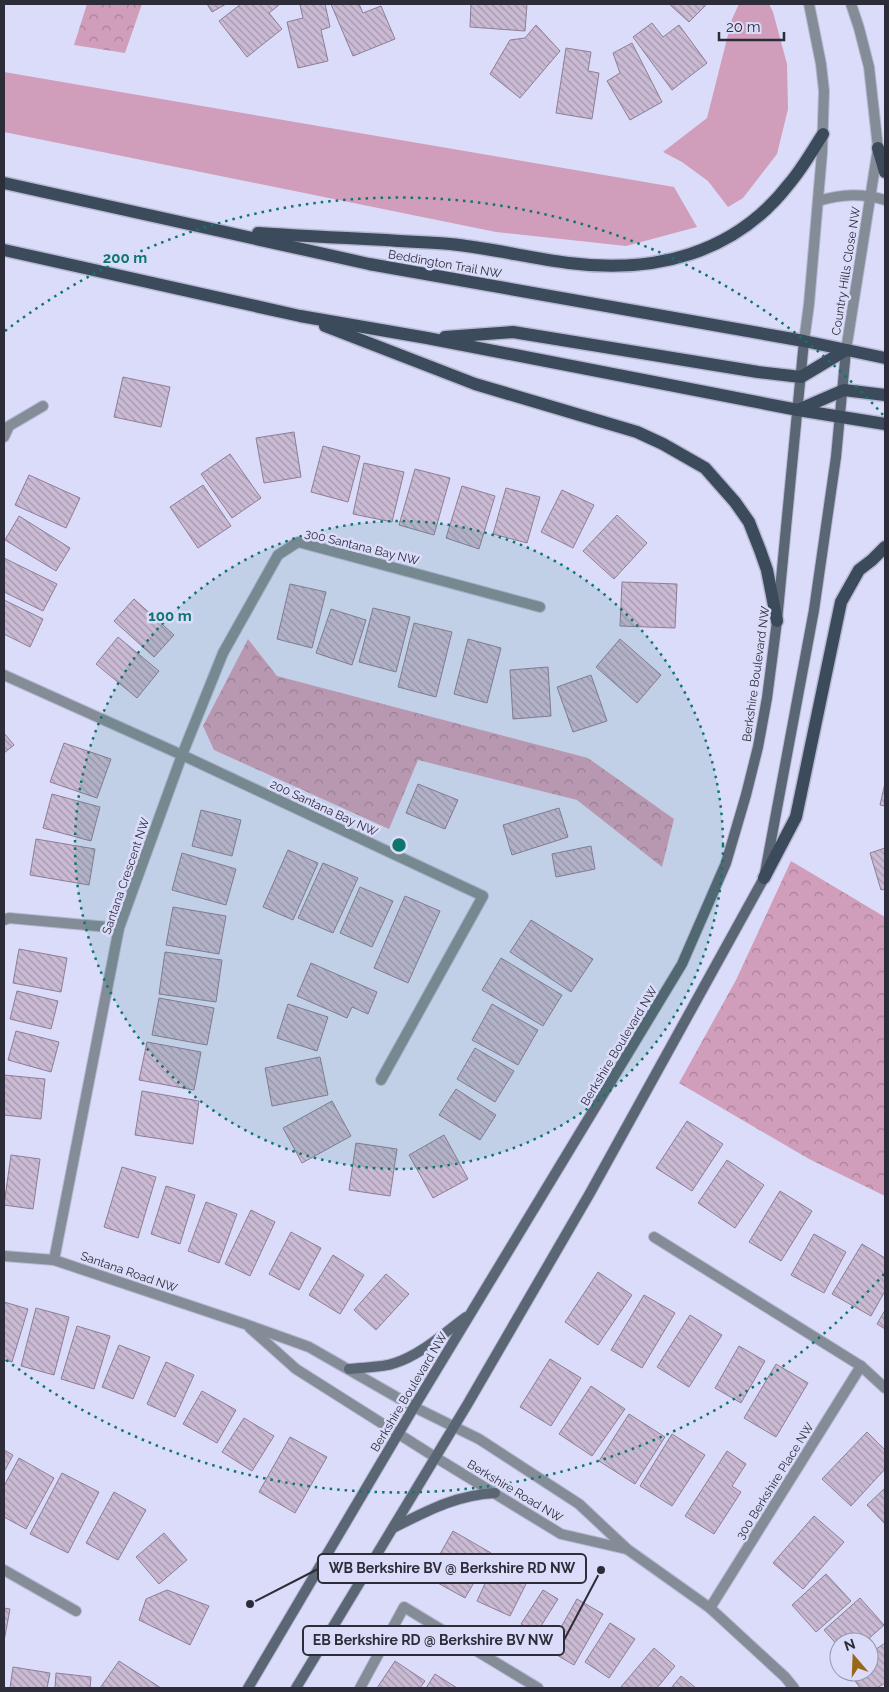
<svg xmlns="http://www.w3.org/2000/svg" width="889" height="1692" font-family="Raleway,sans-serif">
	<defs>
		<pattern id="park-crowns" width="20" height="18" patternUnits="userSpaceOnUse" patternTransform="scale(1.25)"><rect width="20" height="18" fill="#d09ebb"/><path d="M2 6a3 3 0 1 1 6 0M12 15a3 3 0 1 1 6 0" fill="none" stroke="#a98199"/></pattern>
		<pattern id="building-back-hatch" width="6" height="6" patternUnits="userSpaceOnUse" patternTransform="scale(1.25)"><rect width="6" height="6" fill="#cabad4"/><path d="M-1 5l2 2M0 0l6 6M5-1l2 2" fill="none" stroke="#a498ad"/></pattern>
	</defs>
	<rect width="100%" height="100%" fill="#dadcf9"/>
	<!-- green -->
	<g fill="#d09ebb">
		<path d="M739 4H769L773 12 787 64 788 109 777 154 743 198 728 207 708 181 682 162 663 152 707 118 732 19Z"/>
		<path d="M4 72 674 187 697 227 626 246 496 232 4 132Z"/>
	</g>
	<!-- park -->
	<g fill="url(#park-crowns)">
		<path d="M87 4H142L125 53 74 45Z"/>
		<path d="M248 639 277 676 588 758 674 819 662 867 577 800 418 760 389 829 214 750 203 726Z"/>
		<path d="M791 861 885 917V1196L809 1159 679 1083 736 980Z"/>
	</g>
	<!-- building -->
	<g fill="url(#building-back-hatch)" stroke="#8e7e97">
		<path d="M207 4H226L212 12Z"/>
		<path d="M241 4H278L279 5 269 13 282 29 247 57 219 21Z"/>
		<path d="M306 4H325L330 27 321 30 328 61 298 68 287 22 303 18 300 5Z"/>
		<path d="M331 4H359L363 13 381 6 395 39 353 56Z"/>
		<path d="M471 4H527L525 31 470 27Z"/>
		<path d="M669 4H707L689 22Z"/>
		<path d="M652 23 663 37 679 25 707 63 672 90 633 37Z"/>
		<path d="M536 25 560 51 520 98 490 74 510 40 525 38Z"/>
		<path d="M632 43 662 102 630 120 607 81 620 73 613 53Z"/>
		<path d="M566 48 591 52 588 71 599 73 592 119 556 113Z"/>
		<path d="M123 377 170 387 161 427 114 417Z"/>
		<path d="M294 432 301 477 264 483 256 438Z"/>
		<path d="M323 446 360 456 348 502 311 492Z"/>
		<path d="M230 454 261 498 232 518 201 474Z"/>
		<path d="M364 463 404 472 392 522 353 514Z"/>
		<path d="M415 469 450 478 434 535 399 525Z"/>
		<path d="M29 475 80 498 66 528 15 505Z"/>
		<path d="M203 485 231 526 198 548 170 507Z"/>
		<path d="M462 486 495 496 479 549 446 538Z"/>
		<path d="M506 488 540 497 527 543 493 534Z"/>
		<path d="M562 490 594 505 573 548 541 532Z"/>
		<path d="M617 515 647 543 614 579 583 551Z"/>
		<path d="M19 516 70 548 56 571 5 540Z"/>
		<path d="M4 558 57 584 43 611 4 592Z"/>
		<path d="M622 582 677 584 675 628 620 626Z"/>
		<path d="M290 584 326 592 312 648 277 639Z"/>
		<path d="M134 599 174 635 154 657 114 621Z"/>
		<path d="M4 600 43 619 30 647 4 634Z"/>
		<path d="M373 608 410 617 396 672 359 662Z"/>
		<path d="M331 609 366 620 352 665 316 653Z"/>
		<path d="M414 623 452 632 436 697 398 687Z"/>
		<path d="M118 637 159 671 137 698 96 664Z"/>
		<path d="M468 639 501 648 487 703 454 694Z"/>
		<path d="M620 639 661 675 637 703 596 667Z"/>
		<path d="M548 667 551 716 513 719 510 670Z"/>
		<path d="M591 675 607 721 573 732 557 687Z"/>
		<path d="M4 733 14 745 4 753Z"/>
		<path d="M64 743 111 759 97 798 50 782Z"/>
		<path d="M885 783V806L880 805Z"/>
		<path d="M418 784 458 800 445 829 406 813Z"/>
		<path d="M52 794 100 807 91 841 43 828Z"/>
		<path d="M559 808 568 837 512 855 503 825Z"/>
		<path d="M201 810 241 820 232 856 192 846Z"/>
		<path d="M36 839 95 849 89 885 30 875Z"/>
		<path d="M591 846 595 869 556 877 552 854Z"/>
		<path d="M885 848V889L881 890 870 853Z"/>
		<path d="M288 850 318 863 293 920 263 907Z"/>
		<path d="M182 853 236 869 226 905 172 890Z"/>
		<path d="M323 863 358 878 333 933 298 918Z"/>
		<path d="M360 887 393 901 372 947 340 933Z"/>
		<path d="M405 896 440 911 408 983 374 968Z"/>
		<path d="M173 907 226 916 219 954 166 945Z"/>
		<path d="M531 920 593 959 571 992 510 952Z"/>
		<path d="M19 949 67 958 61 992 13 983Z"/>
		<path d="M165 952 222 960 216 1002 159 994Z"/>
		<path d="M501 958 562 995 543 1026 482 990Z"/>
		<path d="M311 963 377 992 368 1014 352 1007 347 1018 297 996Z"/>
		<path d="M17 991 58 1001 51 1029 10 1019Z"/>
		<path d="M159 998 214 1008 207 1045 152 1035Z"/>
		<path d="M288 1004 328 1017 317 1051 277 1038Z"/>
		<path d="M492 1004 538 1030 518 1065 472 1040Z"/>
		<path d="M16 1031 59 1042 51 1072 8 1060Z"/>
		<path d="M147 1042 201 1052 194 1090 139 1080Z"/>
		<path d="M475 1048 514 1071 495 1102 457 1079Z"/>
		<path d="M320 1057 328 1095 272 1106 265 1068Z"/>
		<path d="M4 1075 45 1079 41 1119 4 1115Z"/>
		<path d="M456 1089 496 1115 480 1140 439 1115Z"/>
		<path d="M142 1091 199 1101 193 1144 135 1135Z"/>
		<path d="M332 1101 351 1136 302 1163 283 1128Z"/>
		<path d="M687 1121 723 1144 692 1191 656 1168Z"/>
		<path d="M444 1135 468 1179 433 1198 409 1155Z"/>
		<path d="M356 1143 397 1149 390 1196 349 1190Z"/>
		<path d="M11 1155 40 1159 33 1209 4 1205Z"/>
		<path d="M727 1160 764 1185 735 1228 698 1203Z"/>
		<path d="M122 1167 156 1177 138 1238 104 1227Z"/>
		<path d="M166 1186 195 1195 180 1244 151 1234Z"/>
		<path d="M780 1191 812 1211 781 1261 749 1242Z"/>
		<path d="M206 1202 237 1214 219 1263 188 1251Z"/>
		<path d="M251 1210 275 1222 250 1276 225 1264Z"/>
		<path d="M291 1232 321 1248 299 1290 269 1274Z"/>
		<path d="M814 1234 846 1252 824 1293 791 1275Z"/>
		<path d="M862 1244 885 1258V1291L871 1316 832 1294Z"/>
		<path d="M333 1255 364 1275 340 1314 309 1295Z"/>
		<path d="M598 1272 632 1295 598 1345 565 1322Z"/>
		<path d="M386 1274 409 1294 376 1330 354 1310Z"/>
		<path d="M644 1295 675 1313 642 1368 611 1350Z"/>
		<path d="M4 1302 28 1309 12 1362 4 1360Z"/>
		<path d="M36 1308 69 1317 54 1375 21 1366Z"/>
		<path d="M885 1310V1329L877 1324Z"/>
		<path d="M690 1315 722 1335 689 1387 657 1367Z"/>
		<path d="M77 1326 110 1336 94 1389 61 1379Z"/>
		<path d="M119 1345 150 1357 133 1399 102 1387Z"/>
		<path d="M739 1346 765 1361 741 1403 715 1388Z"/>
		<path d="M550 1359 581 1378 551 1426 520 1407Z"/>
		<path d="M166 1362 194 1375 175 1417 147 1404Z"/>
		<path d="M776 1364 808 1383 776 1437 744 1418Z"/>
		<path d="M591 1386 625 1409 592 1456 559 1434Z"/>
		<path d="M202 1391 236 1410 217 1443 183 1424Z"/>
		<path d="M629 1414 665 1437 635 1484 599 1461Z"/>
		<path d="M244 1418 274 1436 252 1471 222 1452Z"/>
		<path d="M867 1432 885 1450V1469L851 1506 822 1479Z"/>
		<path d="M672 1434 705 1455 672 1506 640 1486Z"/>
		<path d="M290 1437 327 1457 295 1513 259 1492Z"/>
		<path d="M4 1450 13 1455 4 1472Z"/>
		<path d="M727 1451 746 1464 732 1486 741 1492 714 1534 685 1516Z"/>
		<path d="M19 1458 54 1478 26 1529 4 1517V1486Z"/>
		<path d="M62 1473 99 1492 68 1553 30 1534Z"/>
		<path d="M885 1488V1524L867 1505Z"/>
		<path d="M114 1492 146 1510 118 1560 86 1543Z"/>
		<path d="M814 1516 844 1542 803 1589 773 1563Z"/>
		<path d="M453 1531 491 1553 465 1598 427 1577Z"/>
		<path d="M164 1533 187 1560 159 1584 136 1557Z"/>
		<path d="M495 1562 529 1578 510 1616 477 1601Z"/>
		<path d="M826 1574 851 1601 816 1632 792 1605Z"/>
		<path d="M167 1590 209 1606 190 1645 139 1620 146 1599Z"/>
		<path d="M543 1590 558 1599 536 1634 521 1624Z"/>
		<path d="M860 1598 884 1625 865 1642H839V1647L824 1630Z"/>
		<path d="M577 1599 603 1614 574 1665 548 1650Z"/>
		<path d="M4 1608 10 1609 4 1641Z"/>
		<path d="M610 1623 635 1639 609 1678 585 1662Z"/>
		<path d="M885 1643V1683L877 1688H860L849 1672H869V1654Z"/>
		<path d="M654 1648 675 1666 657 1688H620Z"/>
		<path d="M119 1661 161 1688H100Z"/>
		<path d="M395 1661 425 1681 420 1688H377Z"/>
		<path d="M13 1667 50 1673 47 1688H10Z"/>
		<path d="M56 1673 91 1677 90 1688H55Z"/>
		<path d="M435 1674 457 1688H426Z"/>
		<path d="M681 1676 696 1688H671Z"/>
	</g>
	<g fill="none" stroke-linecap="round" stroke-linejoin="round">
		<!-- service casing -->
		<g stroke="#b7b9d3" stroke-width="12">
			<path id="service" d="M360 1688 404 1607 538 1688"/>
		</g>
		<!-- minor casing -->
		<g stroke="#b7b9d3" stroke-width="12">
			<g id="minor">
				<path d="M818 201C842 194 862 193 885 200"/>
				<path d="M804 341 809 304 822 153 824 91 821 64 809 4"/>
				<path d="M846 350 878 148 869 67 859 28 851 4"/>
				<path d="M4 437 9 426 43 406"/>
				<path d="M4 675 182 755 119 928 54 1260"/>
				<path d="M4 920 9 918 119 928"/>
				<path d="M381 1080 483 896 182 755 223 653 278 555 298 542 540 607"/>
				<path d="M654 1237 861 1366 885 1388"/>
				<path d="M4 1256 54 1260 245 1324 309 1347 414 1407 479 1439 579 1504 627 1549 710 1608 785 1677 794 1688"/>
				<path d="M250 1328 296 1369 435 1457 561 1534 626 1549"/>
				<path d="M4 1570 76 1611"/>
				<path d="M710 1608 861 1366"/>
			</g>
		</g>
		<!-- secondary casing -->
		<g stroke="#b7b9d3" stroke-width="12">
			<g id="secondary">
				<path d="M349 1369C364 1367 381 1368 395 1363 422 1354 444 1333 466 1317"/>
				<path d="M393 1528C427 1511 456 1495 495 1493"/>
				<path d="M248 1688 414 1407 682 964 726 863 746 795 758 747 767 698 777 621 804 341"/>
				<path d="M296 1688 467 1405 590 1193 764 878 814 610 836 457 846 350"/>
			</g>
		</g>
		<!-- primary casing -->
		<g stroke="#b7b9d3" stroke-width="15">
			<g id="primary">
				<path d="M878 148 885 172"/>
				<path d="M4 183 369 264 804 341 885 358"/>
				<path d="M258 233C301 236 343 238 386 240 407 242 429 242 450 244 490 248 530 258 569 263 654 274 735 254 789 184 802 169 812 151 823 134"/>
				<path d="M4 250 300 316 427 338 798 410 885 424"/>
				<path d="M325 326 475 384 637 432 663 444 705 468 735 502 749 522 760 550 767 570 777 621"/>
				<path d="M445 337 513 332 758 372 801 377 846 350"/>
				<path d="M798 410 844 390 885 395"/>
				<path d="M764 878 796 817 841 602 859 570 872 560 885 547"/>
			</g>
		</g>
		<!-- service -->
		<use href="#service" stroke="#848d97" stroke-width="10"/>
		<!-- minor -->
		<use href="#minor" stroke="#848d97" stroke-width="10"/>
		<!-- secondary -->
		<use href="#secondary" stroke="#5a6674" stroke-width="10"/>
		<!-- primary -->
		<use href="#primary" stroke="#3c4b5c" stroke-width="12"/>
	</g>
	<!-- distance rings -->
	<circle cx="399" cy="845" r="324" fill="#0f766e" fill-opacity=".12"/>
	<g fill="none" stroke="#0f766e" stroke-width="2.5" stroke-dasharray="2.5 5">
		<circle cx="399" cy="845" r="324"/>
		<path d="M884 1274A648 648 0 0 1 5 1359M5 331A648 648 0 0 1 884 416"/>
	</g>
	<g text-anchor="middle" stroke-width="5" stroke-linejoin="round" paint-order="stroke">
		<!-- street labels -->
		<g font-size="12" fill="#2d2d39" stroke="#dadcf9">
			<text transform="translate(445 264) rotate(10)" y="4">Beddington Trail NW</text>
			<text transform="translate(846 271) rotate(-81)" y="4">Country Hills Close NW</text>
			<text transform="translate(362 547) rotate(14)" y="4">300 Santana Bay NW</text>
			<text transform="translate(756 674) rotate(-82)" y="4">Berkshire Boulevard NW</text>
			<text transform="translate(324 808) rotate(25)" y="4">200 Santana Bay NW</text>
			<text transform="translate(126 876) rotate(-71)" y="4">Santana Crescent NW</text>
			<text transform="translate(619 1046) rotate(-59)" y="4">Berkshire Boulevard NW</text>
			<text transform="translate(129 1272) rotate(19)" y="4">Santana Road NW</text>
			<text transform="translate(409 1392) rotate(-59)" y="4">Berkshire Boulevard NW</text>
			<text transform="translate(775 1481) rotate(-58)" y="4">300 Berkshire Place NW</text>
			<text transform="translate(515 1491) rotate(31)" y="4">Berkshire Road NW</text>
		</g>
	</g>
	<circle cx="399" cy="845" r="8" fill="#0f766e" stroke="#dadcf9" stroke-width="2.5"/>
	<g font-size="15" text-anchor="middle" font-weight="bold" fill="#0f766e" stroke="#dadcf9" stroke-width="5" stroke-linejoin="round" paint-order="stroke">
		<text x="125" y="263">200 m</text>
		<text x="170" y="621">100 m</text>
	</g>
	<!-- callouts -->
	<path fill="none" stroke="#2d2d39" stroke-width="2" d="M250 1604L318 1569M601 1570L564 1640"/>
	<g fill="#2d2d39" stroke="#dadcf9" stroke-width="2">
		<circle cx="250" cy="1604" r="5"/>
		<circle cx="601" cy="1570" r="5"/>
	</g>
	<g fill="#dadcf9" stroke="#2d2d39" stroke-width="2">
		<rect x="318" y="1554" width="268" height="29" rx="5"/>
		<rect x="303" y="1626" width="261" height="29" rx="5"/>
	</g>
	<g font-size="14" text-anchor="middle" font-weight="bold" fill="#2d2d39">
		<text x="452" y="1573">WB Berkshire BV @ Berkshire RD NW</text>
		<text x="433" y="1645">EB Berkshire RD @ Berkshire BV NW</text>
	</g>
	<!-- border -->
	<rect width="889" height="1692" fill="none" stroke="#2d2d39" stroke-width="10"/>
	<!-- north arrow -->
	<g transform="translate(854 1657) rotate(341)"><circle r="24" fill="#dadcf9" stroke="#9596ac"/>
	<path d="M0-4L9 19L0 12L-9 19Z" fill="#986819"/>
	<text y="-8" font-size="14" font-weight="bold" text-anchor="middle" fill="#2d2d39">N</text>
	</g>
	<!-- scale -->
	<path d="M719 32v8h65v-8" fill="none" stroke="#2d2d39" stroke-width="2.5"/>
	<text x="726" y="32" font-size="15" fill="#2d2d39" stroke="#dadcf9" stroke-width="4" paint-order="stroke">20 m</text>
</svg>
